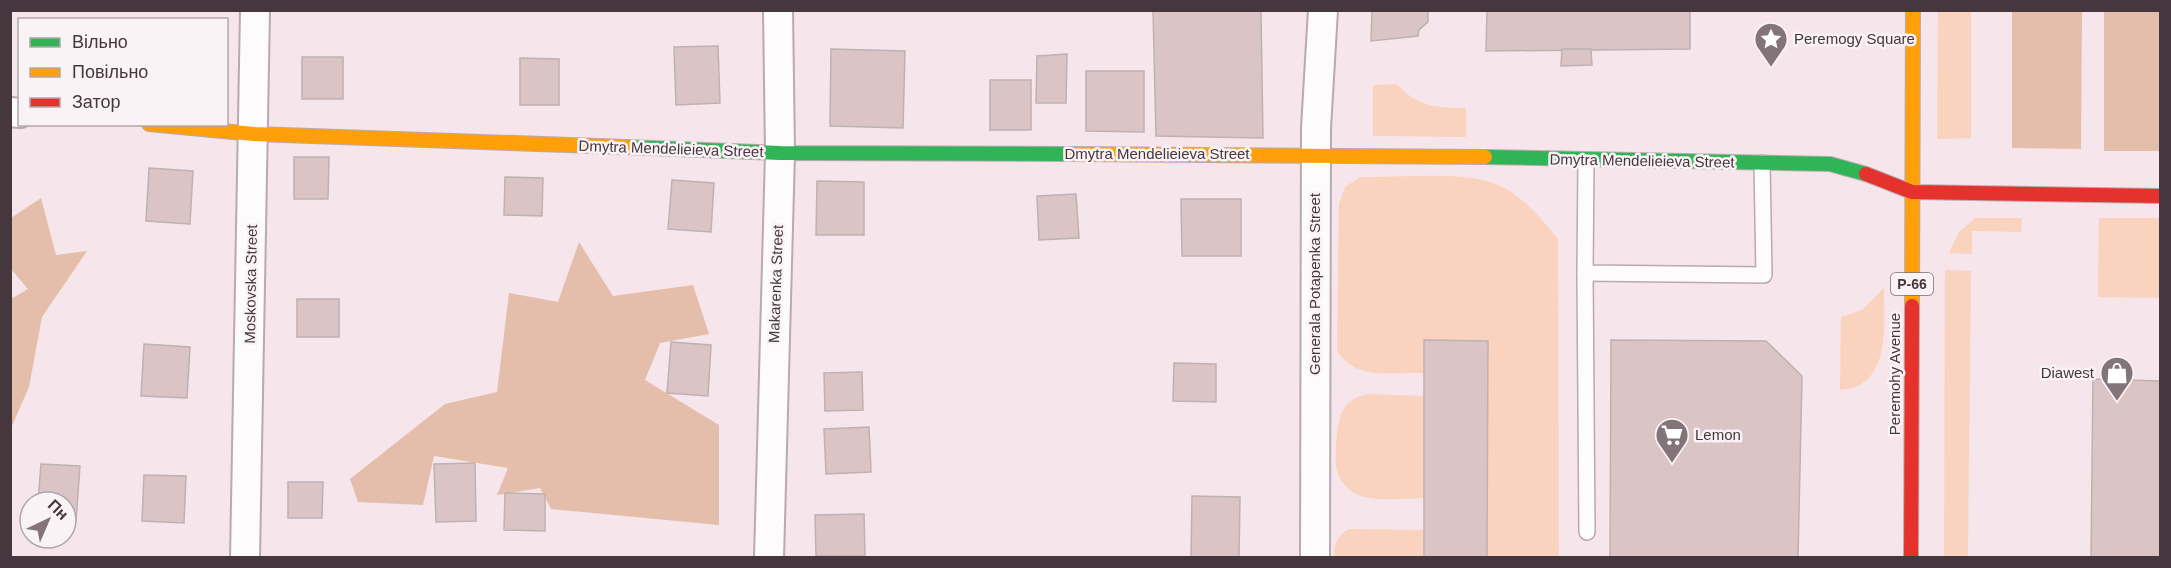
<svg xmlns="http://www.w3.org/2000/svg" width="2171" height="568" font-family="Helvetica,sans-serif">
	<rect width="100%" height="100%" fill="#f6e5eb"/>
	<!-- green -->
	<g fill="#f9d3be">
		<path d="M1938 11H1971V138L1937 139Z"/>
		<path d="M1397 84C1417 107 1437 108 1466 108V137L1373 136V85Z"/>
		<path d="M1360 177C1397 178 1460 171 1493 183 1519 192 1541 218 1558 239L1559 557H1487L1488 341 1425 340 1424 373C1392 372 1356 381 1337 351L1339 204 1345 187Z"/>
		<path d="M1975 218H2022L2021 232 1972 231V254L1949 253 1959 232Z"/>
		<path d="M2099 218H2160V298L2098 297Z"/>
		<path d="M1945 270 1971 271 1968 557H1944Z"/>
		<path d="M1884 288C1884 324 1892 387 1840 390L1841 317 1862 310Z"/>
		<path d="M1368 394 1424 396V498C1403 498 1373 503 1354 493 1347 489 1339 479 1337 471 1334 457 1336 418 1345 407 1351 398 1359 397 1368 394Z"/>
		<path d="M1349 529 1424 530V557H1334C1334 544 1337 536 1349 529Z"/>
	</g>
	<!-- forest -->
	<g fill="#e4beaa">
		<path d="M2012 11H2082L2081 149 2012 148Z"/>
		<rect x="2104" y="11" width="56" height="140"/>
		<path d="M41 198 56 255 87 251 42 317 29 387 11 428V299L28 289 11 269V218Z"/>
		<path d="M579 242 613 296 693 285 709 334 660 343 645 380 719 425V525L551 509 540 488 497 495 508 468 434 456 423 505 358 502 350 479 445 404 497 392 509 293 558 302Z"/>
	</g>
	<!-- building -->
	<g fill="#dac4c6" stroke="#bfb1b2" stroke-width="1.5">
		<path d="M1153 10 1261 11 1263 138 1156 136Z"/>
		<path d="M1372 10H1428V22L1419 30 1418 36 1371 41Z"/>
		<path d="M1487 10H1690V49L1486 51Z"/>
		<path d="M718 46 720 103 676 105 674 47Z"/>
		<path d="M831 49 905 51 903 128 830 126Z"/>
		<path d="M1562 49H1591L1592 65 1561 66Z"/>
		<path d="M1067 54 1066 103H1036L1037 56Z"/>
		<rect x="302" y="57" width="41" height="42"/>
		<path d="M520 58 559 59V105H520Z"/>
		<path d="M1086 71H1144V132L1086 131Z"/>
		<rect x="990" y="80" width="41" height="50"/>
		<path d="M294 157H329L328 199H294Z"/>
		<path d="M149 168 193 171 190 224 146 221Z"/>
		<path d="M505 177 543 178 542 216 504 215Z"/>
		<path d="M672 180 714 183 711 232 668 229Z"/>
		<path d="M817 181 864 182V235H816Z"/>
		<path d="M1076 194 1079 238 1039 240 1037 196Z"/>
		<path d="M1181 199H1241V256H1182Z"/>
		<rect x="297" y="299" width="42" height="38"/>
		<path d="M1424 340 1488 341 1487 558H1424Z"/>
		<path d="M1611 340 1766 341 1802 376 1798 558H1610Z"/>
		<path d="M671 342 711 345 708 396 667 393Z"/>
		<path d="M144 344 190 347 187 398 141 396Z"/>
		<path d="M1174 363 1216 364V402L1173 401Z"/>
		<path d="M862 372 863 410 825 411 824 373Z"/>
		<path d="M2093 379 2160 381V558H2091Z"/>
		<path d="M869 427 871 472 826 474 824 429Z"/>
		<path d="M475 463 476 521 436 522 434 464Z"/>
		<path d="M41 464 80 466 76 521 66 520V502H38Z"/>
		<path d="M144 475 186 476 184 523 142 521Z"/>
		<path d="M288 482H323L322 518H288Z"/>
		<path d="M505 493 545 494V531L504 530Z"/>
		<path d="M1192 496 1240 497 1239 558H1191Z"/>
		<path d="M864 514 865 556H816L815 515Z"/>
	</g>
	<g fill="none" stroke-linecap="round" stroke-linejoin="round">
		<!-- lane casing -->
		<g stroke="#b8aab0" stroke-width="18">
			<g id="lane">
				<path d="M1586 161 1585 273 1764 275 1762 163"/>
				<path d="M1585 273 1587 532"/>
			</g>
		</g>
		<!-- street casing -->
		<g stroke="#b8aab0" stroke-width="32">
			<g id="street">
				<path d="M10 112 20 113"/>
				<path d="M245 558 255 10"/>
				<path d="M769 558 780 153 778 10"/>
				<path d="M1315 558 1316 128 1323 10"/>
			</g>
		</g>
		<!-- fast casing -->
		<g stroke="#b8aab0" stroke-width="16">
			<g id="fast">
				<path d="M626 147 780 153 1070 154"/>
				<path d="M1485 157 1830 164 1866 174"/>
			</g>
		</g>
		<!-- slow casing -->
		<g stroke="#b8aab0" stroke-width="16">
			<g id="slow">
				<path d="M149 124 254 134 626 147"/>
				<path d="M1070 154 1485 157"/>
				<path d="M1912 306 1913 10"/>
			</g>
		</g>
		<!-- jam casing -->
		<g stroke="#b8aab0" stroke-width="16">
			<g id="jam">
				<path d="M1866 174 1912 192 2160 196"/>
				<path d="M1911 558 1912 306"/>
			</g>
		</g>
		<!-- lane -->
		<use href="#lane" stroke="#fefbfc" stroke-width="15"/>
		<!-- street -->
		<use href="#street" stroke="#fefbfc" stroke-width="28"/>
		<!-- fast -->
		<use href="#fast" stroke="#30b455" stroke-width="14"/>
		<!-- slow -->
		<use href="#slow" stroke="#ff9f0a" stroke-width="14"/>
		<!-- jam -->
		<use href="#jam" stroke="#e5322d" stroke-width="14"/>
	</g>
	<!-- icons -->
	<defs>
		<g id="sight-pin" transform="scale(1.725)"><path d="M0 17L-7.5 6A9.5 9.5 0 1 1 7.5 6Z" fill="#83747a" stroke="#faf3f6"/><path d="M0-6L1.8-2.2L6-1.7L2.9 1.2L3.7 5.4L0 3.3L-3.7 5.4L-2.9 1.2L-6-1.7L-1.8-2.2Z" fill="#fff"/></g>
		<g id="shop-pin" transform="scale(1.725)"><path d="M0 17L-7.5 6A9.5 9.5 0 1 1 7.5 6Z" fill="#83747a" stroke="#faf3f6"/><path d="M-5-2.5h2.3a2.7 3.5 0 0 1 5.4 0H5L5.5 6h-11ZM-1.5-2.5h3a1.5 2.3 0 0 0-3 0Z" fill="#fff"/></g>
		<g id="supermarket-pin" transform="scale(1.725)"><path d="M0 17L-7.5 6A9.5 9.5 0 1 1 7.5 6Z" fill="#83747a" stroke="#faf3f6"/><path d="M-6-5.5h2.5l.6 2H6L4.5 2H-2.5L-4.4-4H-6ZM-1.5 3.2a1.3 1.3 0 1 0 .1 0ZM3 3.2a1.3 1.3 0 1 0 .1 0Z" fill="#fff"/></g>
	</defs>
	<g fill-rule="evenodd">
		<use href="#sight-pin" x="1771" y="39"/>
		<use href="#shop-pin" x="2117" y="373"/>
		<use href="#supermarket-pin" x="1672" y="435"/>
	</g>
	<g text-anchor="middle" stroke-width="5" stroke-linejoin="round" paint-order="stroke">
		<!-- shield labels -->
		<rect fill="#faf3f6" stroke="#7b6f74" stroke-width="1.5" x="1891" y="273" width="42" height="22" rx="4.5"/>
		<g font-size="14" font-weight="bold" fill="#45373d">
			<text x="1912" y="289">Р-66</text>
		</g>
		<!-- poi labels -->
		<g font-size="15" fill="#45373d" stroke="#faf3f6" text-anchor="start">
			<text x="1794" y="44">Peremogy Square</text>
			<text x="2094" y="378" text-anchor="end">Diawest</text>
			<text x="1695" y="440">Lemon</text>
		</g>
		<!-- street labels -->
		<g font-size="15" fill="#45373d" stroke="#faf3f6">
			<text transform="translate(671 149) rotate(2)" y="5">Dmytra Mendelieieva Street</text>
			<text x="1157" y="159">Dmytra Mendelieieva Street</text>
			<text transform="translate(1642 161) rotate(1)" y="5">Dmytra Mendelieieva Street</text>
			<text transform="translate(251 284) rotate(-89)" y="5">Moskovska Street</text>
			<text transform="translate(776 284) rotate(-88)" y="5">Makarenka Street</text>
			<text transform="translate(1315 284) rotate(-90)" y="5">Generala Potapenka Street</text>
			<text transform="translate(1895 374) rotate(-90)" y="5">Peremohy Avenue</text>
		</g>
	</g>
	<!-- border -->
	<rect width="2171" height="568" fill="none" stroke="#45373d" stroke-width="24"/>
	<!-- legend -->
	<rect x="18" y="18" width="210" height="108" fill="#faf3f6" stroke="#b2a8ac" stroke-width="1.5"/>
	<rect x="30" y="38" width="30" height="9" fill="#30b455" stroke="#b2a8ac" stroke-width="1.5"/>
	<text x="72" y="48" font-size="18" fill="#45373d">Вільно</text>
	<rect x="30" y="68" width="30" height="9" fill="#ff9f0a" stroke="#b2a8ac" stroke-width="1.5"/>
	<text x="72" y="78" font-size="18" fill="#45373d">Повільно</text>
	<rect x="30" y="98" width="30" height="9" fill="#e5322d" stroke="#b2a8ac" stroke-width="1.5"/>
	<text x="72" y="108" font-size="18" fill="#45373d">Затор</text>
	<!-- north arrow -->
	<g transform="translate(48 520) rotate(44)"><circle r="28" fill="#faf3f6" stroke="#b2a8ac" stroke-width="1.5"/>
	<path d="M0-4.5L10 22L0 15L-10 22Z" fill="#83747a"/>
	<text y="-9" font-size="16" font-weight="bold" text-anchor="middle" fill="#45373d">Пн</text>
	</g>
</svg>
